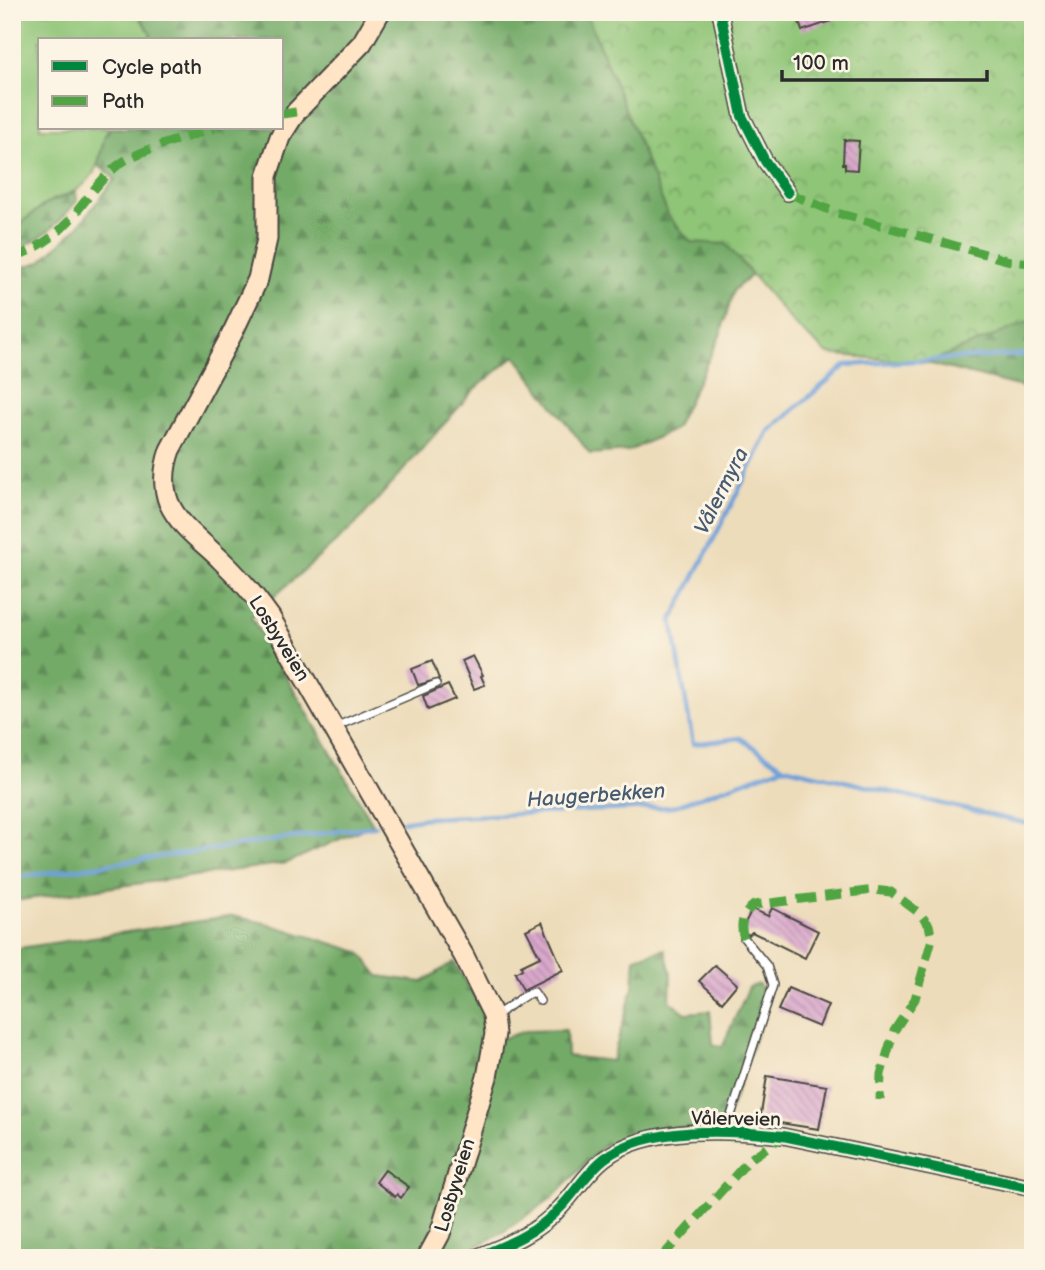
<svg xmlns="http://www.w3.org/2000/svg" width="1045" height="1270" font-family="'Balsamiq Sans',sans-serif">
	<defs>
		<pattern id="forest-firs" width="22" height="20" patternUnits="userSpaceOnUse" patternTransform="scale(1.75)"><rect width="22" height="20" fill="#73aa68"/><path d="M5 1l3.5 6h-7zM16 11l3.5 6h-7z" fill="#5f8b56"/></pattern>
		<pattern id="park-crowns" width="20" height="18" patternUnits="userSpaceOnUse" patternTransform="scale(1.75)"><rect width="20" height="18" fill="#8fc577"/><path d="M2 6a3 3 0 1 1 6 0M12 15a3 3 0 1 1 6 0" fill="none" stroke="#75a062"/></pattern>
		<pattern id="building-back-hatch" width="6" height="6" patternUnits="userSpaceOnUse" patternTransform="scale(1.75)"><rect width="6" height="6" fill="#daa8cc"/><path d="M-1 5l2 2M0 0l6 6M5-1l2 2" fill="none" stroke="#b189a6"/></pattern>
	</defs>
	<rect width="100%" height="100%" fill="#fcf5e5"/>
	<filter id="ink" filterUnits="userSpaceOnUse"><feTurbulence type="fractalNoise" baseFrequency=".0143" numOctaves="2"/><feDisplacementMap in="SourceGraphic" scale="14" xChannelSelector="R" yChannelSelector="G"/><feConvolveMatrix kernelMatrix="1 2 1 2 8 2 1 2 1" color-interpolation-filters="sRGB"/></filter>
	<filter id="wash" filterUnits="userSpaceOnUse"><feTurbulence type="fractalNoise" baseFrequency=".00686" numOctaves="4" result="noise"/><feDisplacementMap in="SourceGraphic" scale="28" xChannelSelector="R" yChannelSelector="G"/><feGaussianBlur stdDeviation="1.57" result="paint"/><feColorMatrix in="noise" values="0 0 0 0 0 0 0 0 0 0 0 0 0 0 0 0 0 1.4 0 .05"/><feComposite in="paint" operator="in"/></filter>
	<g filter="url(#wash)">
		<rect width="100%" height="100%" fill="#eddcba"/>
		<!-- grass -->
		<path fill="#8fc577" stroke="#5d7851" stroke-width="2" d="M12 12H136L150 32 151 40H40V128H110C100 144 102 164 89 179 77 194 61 195 46 204 35 211 25 220 14 228L12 233Z"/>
		<!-- forest -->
		<g fill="url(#forest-firs)" stroke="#4f6a4a" stroke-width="2">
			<path d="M136 12H586L669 217 691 242 726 244 752 275 734 290 720 336 675 429 629 451 590 454 515 356 474 390 355 525 251 617 373 824 287 863 12 901V270L40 262 75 230 115 179 98 165 105 135 110 128H282V40H151L150 32Z"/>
			<path d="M76 192 77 201C56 226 42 240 12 251L14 228 47 203Z"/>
			<path d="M1033 318V390L927 363Z"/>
			<path d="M233 916 265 923 360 952 379 976 422 982 454 962 483 1011 485 1044 525 1031 566 1030 567 1056 612 1061 633 988 635 958 665 949 671 974 670 1001 686 1013 710 1011 713 1044 722 1047 749 987 759 984 768 1001 725 1125 665 1129 603 1146 552 1198 503 1232 459 1256 425 1244 414 1258H12V949Z"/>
		</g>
		<!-- park -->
		<path fill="url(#park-crowns)" stroke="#5d7851" stroke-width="2" d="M586 12H1033V320L926 363 828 354 794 324 726 244 691 242 669 217Z"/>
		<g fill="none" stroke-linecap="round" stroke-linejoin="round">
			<!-- stream -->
			<g stroke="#6ea0d9" stroke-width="4.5">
				<path d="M784 767 740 738 693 744 672 620 769 431 846 365 1033 354"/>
				<path d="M401 822 427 818 672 807 784 767 1033 825"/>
				<path d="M12 878 375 826"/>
			</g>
		</g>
		<g id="blocks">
			<!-- building -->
			<g fill="url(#building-back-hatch)">
				<path d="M796 12H851L852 14 802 31Z"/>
				<path d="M844 140 859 141 857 170 845 169V164H843Z"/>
				<path d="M473 656 483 675 481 676 485 685 474 689 462 661Z"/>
				<path d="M432 661 439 679 418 685 412 669Z"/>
				<path d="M448 685 455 699 428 710 423 696Z"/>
				<path d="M772 908 818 931 805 958 752 932 749 935 745 932 740 933 752 909 768 916Z"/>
				<path d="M542 922 563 970 523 990 515 973 522 969 521 966 540 957 526 930Z"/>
				<path d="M715 965 737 984 722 1002 699 981Z"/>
				<path d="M788 988 828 1005 819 1027 778 1010Z"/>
				<path d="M767 1076 827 1086 819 1129 760 1120Z"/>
				<path d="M385 1170 409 1187 401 1198 397 1194 395 1197 376 1182Z"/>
			</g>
		</g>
	</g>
	<g filter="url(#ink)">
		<use href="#blocks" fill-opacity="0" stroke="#484640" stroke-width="2"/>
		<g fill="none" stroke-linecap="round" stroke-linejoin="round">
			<!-- lane casing -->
			<g stroke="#484640" stroke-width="10">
				<g id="lane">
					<path d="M335 727 436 684"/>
					<path d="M494 1015C509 1010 518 996 534 992L540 1001"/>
					<path d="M726 1131 773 985 767 966 744 938"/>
				</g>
			</g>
			<!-- street casing -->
			<g stroke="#484640" stroke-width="18">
				<g id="street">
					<path d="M720 12 742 116 765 161 788 193"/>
					<path d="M474 1258C507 1245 538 1233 562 1206 576 1191 588 1171 605 1158 650 1125 730 1130 783 1136L1033 1188"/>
				</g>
			</g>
			<!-- secondary casing -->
			<g stroke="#484640" stroke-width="23">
				<path id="secondary" d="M380 12 362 43 296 112 280 137 267 176V239L258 279 232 334 170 450C164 467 162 485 169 503 179 526 203 542 220 559 239 577 255 596 270 617L464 956 493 1015 495 1034 487 1077 440 1234 427 1258"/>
			</g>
			<!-- lane -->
			<use href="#lane" stroke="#fff" stroke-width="7"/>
			<!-- street -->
			<use href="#street" stroke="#fff" stroke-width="14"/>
			<!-- secondary -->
			<use href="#secondary" stroke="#ffe4c6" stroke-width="19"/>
			<!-- quiet -->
			<g stroke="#51a443" stroke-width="9" stroke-dasharray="18 9" stroke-linecap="butt">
				<path d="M282 114 296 112"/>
				<path d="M788 193 837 213 1010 261 1033 263"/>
				<path d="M12 258C33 250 50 241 66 224 85 204 100 176 124 161 151 146 185 138 215 128"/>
				<path d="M744 938C739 925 743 913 754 905L874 890 891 892 918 912 929 925 932 939 915 999 894 1031 881 1074 880 1100"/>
				<path d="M661 1258 750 1159 782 1137"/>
			</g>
			<!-- cycleway casing -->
			<g stroke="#fcf5e5" stroke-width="15">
				<g id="cycleway">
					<path d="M720 12 742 116 765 161 788 193"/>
					<path d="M474 1258C507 1245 538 1233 562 1206 576 1191 588 1171 605 1158 650 1125 730 1130 783 1136L1033 1188"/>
				</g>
			</g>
			<!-- cycleway -->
			<use href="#cycleway" stroke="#00873e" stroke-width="10"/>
		</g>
	</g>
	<g text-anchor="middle" stroke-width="6" stroke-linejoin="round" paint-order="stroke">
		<!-- street labels -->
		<g font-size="19" fill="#2b2b2b" stroke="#fcf5e5">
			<text transform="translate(280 638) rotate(58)" y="7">Losbyveien</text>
			<text transform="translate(736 1118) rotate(1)" y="7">Vålerveien</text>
			<text transform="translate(454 1185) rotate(-73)" y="7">Losbyveien</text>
		</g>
		<!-- water labels -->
		<g font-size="21" font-style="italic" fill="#465a71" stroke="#fcf5e5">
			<text transform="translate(721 491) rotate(-63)" y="7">Vålermyra</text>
			<text transform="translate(596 795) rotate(-4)" y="7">Haugerbekken</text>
		</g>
	</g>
	<!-- margin -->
	<rect width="1045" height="1270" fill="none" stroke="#fcf5e5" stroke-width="42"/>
	<!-- legend -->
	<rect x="38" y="38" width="245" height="91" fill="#fcf5e5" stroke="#a8a49b" stroke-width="2"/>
	<rect x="52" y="61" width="35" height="10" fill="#00873e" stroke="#a8a49b" stroke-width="2"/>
	<text x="102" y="74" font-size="21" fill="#2b2b2b">Cycle path</text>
	<rect x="52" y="96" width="35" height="10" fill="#51a443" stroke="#a8a49b" stroke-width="2"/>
	<text x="102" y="108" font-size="21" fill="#2b2b2b">Path</text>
	<!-- scale -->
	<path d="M782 70v10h205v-10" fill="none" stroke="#2b2b2b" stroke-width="3.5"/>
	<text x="793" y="70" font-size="21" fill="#2b2b2b" stroke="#fcf5e5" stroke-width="5" paint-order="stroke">100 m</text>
</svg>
